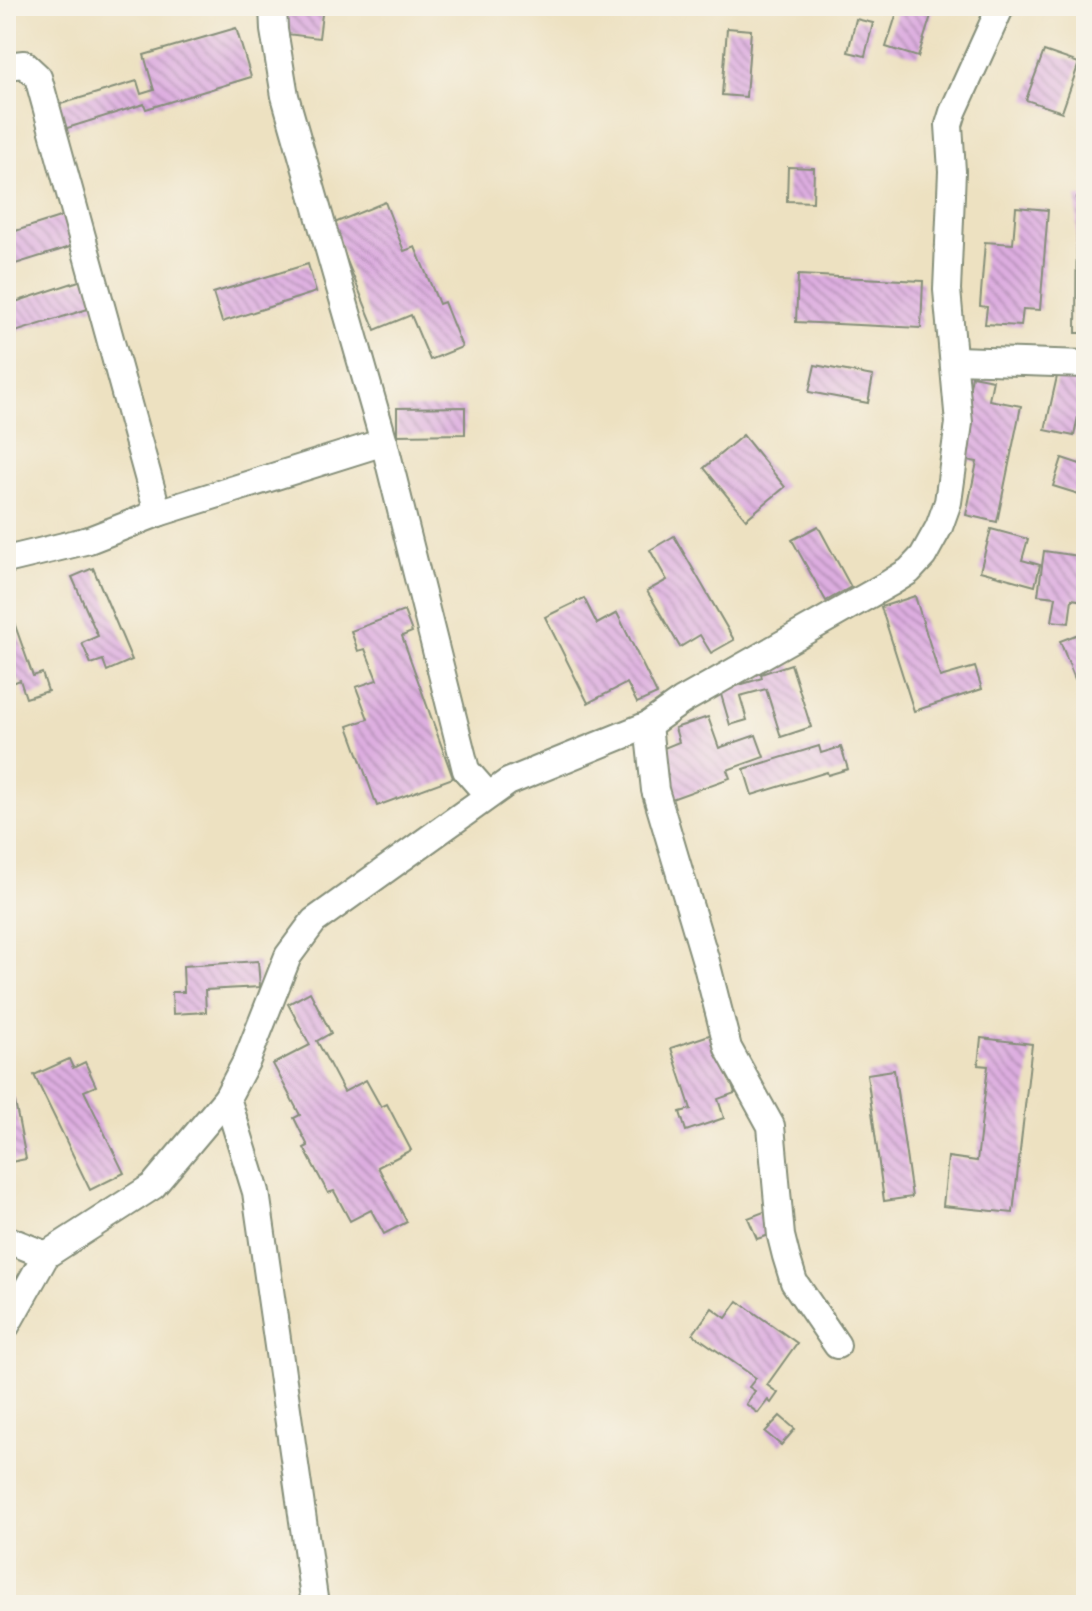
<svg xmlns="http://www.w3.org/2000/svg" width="1092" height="1611" font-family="'Balsamiq Sans',sans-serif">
	<defs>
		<pattern id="building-back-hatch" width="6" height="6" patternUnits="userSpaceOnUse" patternTransform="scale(2)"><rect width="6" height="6" fill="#ddade0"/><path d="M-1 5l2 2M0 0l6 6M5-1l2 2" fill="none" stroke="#b38eb6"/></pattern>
	</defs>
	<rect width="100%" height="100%" fill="#f7f3e8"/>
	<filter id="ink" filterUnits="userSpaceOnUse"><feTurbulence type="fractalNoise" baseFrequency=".0125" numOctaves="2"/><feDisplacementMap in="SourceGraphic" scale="16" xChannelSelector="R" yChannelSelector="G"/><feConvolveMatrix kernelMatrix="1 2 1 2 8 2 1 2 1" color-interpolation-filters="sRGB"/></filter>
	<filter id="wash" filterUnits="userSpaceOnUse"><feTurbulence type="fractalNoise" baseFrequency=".006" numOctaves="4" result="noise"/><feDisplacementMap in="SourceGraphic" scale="32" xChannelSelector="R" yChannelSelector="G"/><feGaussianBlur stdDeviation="1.8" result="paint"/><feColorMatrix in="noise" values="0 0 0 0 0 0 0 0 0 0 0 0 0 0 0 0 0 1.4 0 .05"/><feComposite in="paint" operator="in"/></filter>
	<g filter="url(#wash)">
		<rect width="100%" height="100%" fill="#ede1c1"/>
		<g id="blocks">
			<!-- building -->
			<g fill="url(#building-back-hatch)">
				<path d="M281 6H323L319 38 278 33Z"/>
				<path d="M899 6H934L918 57 886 47Z"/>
				<path d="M856 19 873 23 865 56 848 52Z"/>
				<path d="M236 28 251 77 146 109 144 104 61 130 54 106 137 81 141 94 154 90 144 55Z"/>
				<path d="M727 28 751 30 746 97 722 95Z"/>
				<path d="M1044 51 1079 63 1062 112 1026 100Z"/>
				<path d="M788 167 814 168 813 202 787 201Z"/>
				<path d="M1077 197H1086V333H1076Z"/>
				<path d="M385 202 404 251 415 247 439 304 444 302 462 347 430 360 411 315 375 330 332 224Z"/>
				<path d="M1016 207 1048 210 1040 310 1023 309 1021 326 985 324 987 307 980 306 985 242 1013 244Z"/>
				<path d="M66 215 76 245 6 267V234Z"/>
				<path d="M308 264 316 292 222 322 213 293Z"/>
				<path d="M798 275 923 281 921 328 796 322Z"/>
				<path d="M88 278 97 306 6 335V305Z"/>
				<path d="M815 365 873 376 868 403 809 392Z"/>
				<path d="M1058 372 1086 378 1074 436 1045 430Z"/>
				<path d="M972 376 993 380 989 400 1021 406 997 522 966 515 977 462 956 458Z"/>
				<path d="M465 407V434L397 435V408Z"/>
				<path d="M743 435 785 487 746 519 704 468Z"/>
				<path d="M1062 458 1086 466V483L1082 495 1053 486Z"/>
				<path d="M818 526 851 587 826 601 792 540Z"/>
				<path d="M991 529 1028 539 1022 560 1040 565 1035 586 980 571Z"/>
				<path d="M674 536 734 640 711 653 700 635 680 647 647 591 667 580 650 550Z"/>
				<path d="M1044 551 1086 557 1084 601 1072 599 1069 623 1052 621 1056 597 1038 595Z"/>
				<path d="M93 568 132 660 107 671 103 660 91 664 82 643 98 636 72 577Z"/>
				<path d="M915 596 940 677 975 667 982 689 914 711 881 607Z"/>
				<path d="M584 598 597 624 617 613 657 694 637 703 627 683 588 703 545 617Z"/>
				<path d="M6 600 33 676 42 673 48 691 26 698 20 680 10 684 6 674Z"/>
				<path d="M404 611 412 632 402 636 453 778 377 806 348 726 368 719 356 687 377 680 365 649 358 651 351 631Z"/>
				<path d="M1086 631V675L1075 679 1060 641Z"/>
				<path d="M791 664 811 727 781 737 766 689 740 696 747 720 730 725 720 691 762 678 761 674Z"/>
				<path d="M708 717 719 748 756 735 764 757 727 770 730 778 669 800 661 777 668 775 659 750 679 742 675 728Z"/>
				<path d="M819 746 821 753 841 747 848 769 828 775 827 772 752 795 744 769Z"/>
				<path d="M258 961 260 987 205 990 206 1012 173 1014 172 992H184L183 966Z"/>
				<path d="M310 992 331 1033 317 1041 344 1092 366 1080 381 1107 387 1104 411 1150 378 1167 407 1222 384 1234 371 1210 350 1221 334 1191 328 1193 304 1148 308 1146 294 1118 300 1115 273 1064 310 1045 288 1004Z"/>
				<path d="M715 1033 735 1093 718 1099 724 1118 686 1131 680 1112 691 1109 671 1048Z"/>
				<path d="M981 1038 1032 1044 1013 1213 943 1206 948 1157 977 1161 988 1066 978 1065Z"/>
				<path d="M69 1059 73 1068 85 1062 96 1086 84 1091 124 1173 90 1190 34 1075Z"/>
				<path d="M894 1070 912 1197 884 1201 867 1074Z"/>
				<path d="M14 1097 26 1159 6 1163V1099Z"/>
				<path d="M769 1210 778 1232 757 1239 748 1218Z"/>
				<path d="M738 1301 797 1343 767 1385 778 1393 771 1403 768 1400 758 1413 746 1404 755 1391 749 1387 756 1378 693 1334 712 1308 726 1318Z"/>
				<path d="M780 1416 795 1429 781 1445 765 1432Z"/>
			</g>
		</g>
	</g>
	<g filter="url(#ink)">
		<use href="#blocks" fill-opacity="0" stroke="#868f7a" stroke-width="2"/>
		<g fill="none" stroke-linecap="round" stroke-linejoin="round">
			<!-- minor casing -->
			<g stroke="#868f7a" stroke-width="30">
				<g id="minor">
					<path d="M273 6 274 30 285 96 384 442 466 770 488 795"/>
					<path d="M6 66 24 64 38 77 158 513"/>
					<path d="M955 360 1086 364"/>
					<path d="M6 560 89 540 158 513 384 442"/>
					<path d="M648 725 655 790 705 958 728 1048 771 1126 781 1236 786 1256 794 1282 837 1345"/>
					<path d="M227 1098 256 1192 315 1605"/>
					<path d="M6 1239 46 1255"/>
					<path d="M6 1326 46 1255 153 1186 227 1098 247 1060 288 956 314 921 508 782 648 725 682 701 890 583 909 571 923 556 939 527 948 502 959 423 947 290 952 171 949 125 953 112 1001 6"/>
				</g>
			</g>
			<!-- minor -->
			<use href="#minor" stroke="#fff" stroke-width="26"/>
		</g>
	</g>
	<!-- margin -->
	<rect width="1092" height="1611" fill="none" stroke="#f7f3e8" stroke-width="32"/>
</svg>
